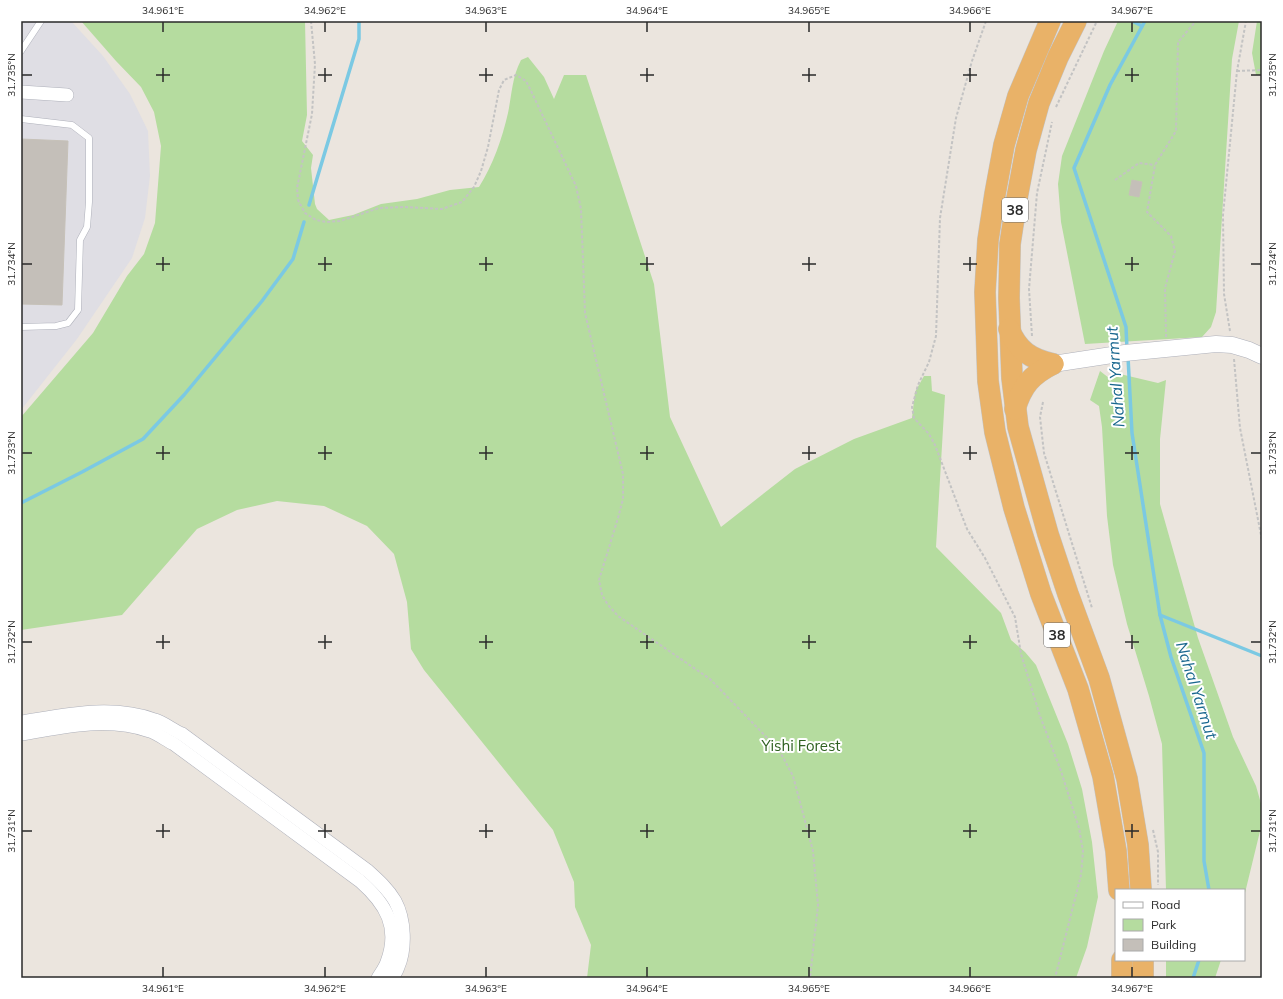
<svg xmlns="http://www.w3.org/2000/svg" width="1283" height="999" font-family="Mulish,sans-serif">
	<rect width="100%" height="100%" fill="#ebe5de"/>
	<!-- industrial -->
	<path fill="#dfdee4" d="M21 21H71L103 56 130 94 148 131 150 176 145 218 132 258 77 339 21 410Z"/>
	<!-- green -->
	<g fill="#b5dc9f">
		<path d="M81 21H305L307 115 302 141 313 155 311 168 315 204 317 209 329 220 353 215 381 204 417 199 450 190 479 187C493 165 502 139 508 113 512 94 512 77 521 60L528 57 544 77 554 99 564 75H586L654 284 670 417 721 527 795 469 854 439 912 418 915 392 924 376H931L932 391 945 395 936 547 1001 613 1011 640 1025 652 1036 665 1068 744 1082 789 1092 842 1098 897 1087 947 1076 978H587L591 945 575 907 574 882 553 830 424 670 411 649 407 602 394 554 367 526 324 506 277 501 237 510 197 529 122 615 21 630V417L93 333 127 276 144 254 155 223 161 146 154 112 141 87 116 61Z"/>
		<path d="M1118 21H1239L1232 59 1216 312 1211 327 1202 337 1085 344 1061 222 1058 184 1062 156 1104 51Z"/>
		<path d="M1257 21H1262V75H1256L1252 53Z"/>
		<path d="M1100 371 1109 378 1120 374 1158 383 1166 380 1160 439V504L1198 638 1233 737 1256 786 1262 807V823L1244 897V890H1166L1162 744 1149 696 1127 624 1113 565 1107 516 1102 427 1099 406 1090 400Z"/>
		<path d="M1166 960H1221L1215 978H1166Z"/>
	</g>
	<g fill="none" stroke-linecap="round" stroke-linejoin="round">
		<!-- stream -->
		<g stroke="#7bc9e3" stroke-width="3.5">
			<path d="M1132 21 1142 26"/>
			<path d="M309 205 359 39V21"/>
			<path d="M1127 349 1126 327 1074 168 1110 85 1145 21"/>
			<path d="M1128 357 1132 433 1160 615 1171 657 1204 753V861L1209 890"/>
			<path d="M21 503 82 472 143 439 184 395 262 301 293 259 304 222"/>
			<path d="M1160 615 1262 656"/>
			<path d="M1193 978 1199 960"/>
		</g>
	</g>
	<!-- building -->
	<g fill="#c4bfb9" stroke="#c6c1b8">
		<path d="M21 139 68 141 62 305 21 304Z"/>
		<path d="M1132 180 1142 182 1139 197 1129 195Z"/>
	</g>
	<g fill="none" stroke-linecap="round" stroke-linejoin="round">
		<!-- service casing -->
		<g stroke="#aeb0ba" stroke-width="7">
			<g id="service">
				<path d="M21 51 41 21"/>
				<path d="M21 119 72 125 89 138V202L87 227 80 240 78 310 68 323 56 326 21 327"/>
			</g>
		</g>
		<!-- minor casing -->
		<g stroke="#aeb0ba" stroke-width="14">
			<g id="minor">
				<path d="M21 92 67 95"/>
				<path d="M21 722C65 715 111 704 155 720 164 723 173 730 182 734L368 871C378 880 388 889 395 901 405 919 406 949 398 967 397 971 394 975 392 978"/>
				<path d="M21 734C65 727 106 716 150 731 158 734 166 740 174 744L360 881C386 904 400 927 387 962 385 968 381 973 378 978"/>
			</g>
		</g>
		<!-- tertiary casing -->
		<g stroke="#aeb0ba" stroke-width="17">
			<path id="tertiary" d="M1053 364 1125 353 1216 344 1232 345 1249 350 1262 356"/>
		</g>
		<!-- trunk casing -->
		<g stroke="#c3c3c3" stroke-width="22">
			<g id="trunk">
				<path d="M1050 21 1018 96 1004 145 995 194 988 240 985 292 988 381 995 432 1014 508 1041 594 1078 689 1103 776 1116 851 1119 890"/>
				<path d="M1076 21 1058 57 1039 103 1026 150 1017 198 1010 244 1009 298 1012 378 1018 427 1048 534 1068 594 1099 678 1127 779 1138 845 1141 890"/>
				<path d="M1009 329C1018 351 1031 359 1053 364"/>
				<path d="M1015 409C1022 386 1031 375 1053 364"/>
				<path d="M1122 960V978"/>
				<path d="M1143 960V978"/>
			</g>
		</g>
		<!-- path -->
		<g stroke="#c3c3c3" stroke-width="2" stroke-dasharray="3 2" stroke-linecap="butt">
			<path d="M311 21 315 64 312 114 297 188 298 200 305 213 316 220 326 222 340 221 379 208 404 207 442 209 462 202 474 187 481 171 488 147 499 90 504 80 516 75 526 81 532 93 576 186 581 209 585 313 623 474V499L618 518 599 580 602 595 608 605 618 616 710 679 779 750 793 776 813 851 818 905 810 978"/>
			<path d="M986 21 972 61 956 118 940 218 936 336 929 362 918 385 912 407 914 418 929 434 935 445 967 529 985 558 1015 617 1021 654 1040 716 1061 771 1079 828 1083 851 1081 875 1055 978"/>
			<path d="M1237 71 1262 70"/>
			<path d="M1056 107 1097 21"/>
			<path d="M1115 180 1139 163 1155 165"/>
			<path d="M1230 331 1224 294 1223 215 1237 71 1246 21"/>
			<path d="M1032 336 1029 289 1037 193 1052 122"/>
			<path d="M1166 337 1165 288 1175 251 1171 236 1147 212 1155 165 1176 131 1178 42 1196 21"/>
			<path d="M1234 359 1240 428 1262 540"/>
			<path d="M1043 402 1040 417 1044 453 1092 608"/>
			<path d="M1153 830 1158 852V885"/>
		</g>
		<!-- service -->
		<use href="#service" stroke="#fff" stroke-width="6"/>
		<!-- minor -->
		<use href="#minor" stroke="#fff" stroke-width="13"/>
		<!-- tertiary -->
		<use href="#tertiary" stroke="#fff" stroke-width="16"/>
		<!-- trunk -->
		<use href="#trunk" stroke="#e9b268" stroke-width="21"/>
	</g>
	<!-- ticks -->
	<path fill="none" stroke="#2a2a2a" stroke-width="1.5" d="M163 22V32M325 22V32M486 22V32M647 22V32M809 22V32M970 22V32M1132 22V32M163 68V82M325 68V82M486 68V82M647 68V82M809 68V82M970 68V82M1132 68V82M22 75H32M156 75H170M318 75H332M479 75H493M640 75H654M802 75H816M963 75H977M1125 75H1139M1251 75H1261M163 257V271M325 257V271M486 257V271M647 257V271M809 257V271M970 257V271M1132 257V271M22 264H32M156 264H170M318 264H332M479 264H493M640 264H654M802 264H816M963 264H977M1125 264H1139M1251 264H1261M163 446V460M325 446V460M486 446V460M647 446V460M809 446V460M970 446V460M1132 446V460M22 453H32M156 453H170M318 453H332M479 453H493M640 453H654M802 453H816M963 453H977M1125 453H1139M1251 453H1261M163 635V649M325 635V649M486 635V649M647 635V649M809 635V649M970 635V649M1132 635V649M22 642H32M156 642H170M318 642H332M479 642H493M640 642H654M802 642H816M963 642H977M1125 642H1139M1251 642H1261M163 824V838M325 824V838M486 824V838M647 824V838M809 824V838M970 824V838M1132 824V838M22 831H32M156 831H170M318 831H332M479 831H493M640 831H654M802 831H816M963 831H977M1125 831H1139M1251 831H1261M163 967V977M325 967V977M486 967V977M647 967V977M809 967V977M970 967V977M1132 967V977"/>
	<g text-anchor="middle" stroke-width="4" stroke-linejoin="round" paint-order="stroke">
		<!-- shield labels -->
		<g fill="#fff" stroke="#6a6a6a" stroke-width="1">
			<rect x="1002" y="198" width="26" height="24" rx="3"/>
			<rect x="1044" y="623" width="26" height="24" rx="3"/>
		</g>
		<g font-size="14" font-weight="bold" fill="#2a2a2a">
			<text x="1015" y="215">38</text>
			<text x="1057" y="640">38</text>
		</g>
		<!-- park labels -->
		<g font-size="15" fill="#2f6121" stroke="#fff">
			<text x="801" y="751">Yishi Forest</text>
		</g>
		<!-- water labels -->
		<g font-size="16" font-style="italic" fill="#1a688f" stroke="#fff">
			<text transform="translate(1115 377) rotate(-94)" y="6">Nahal Yarmut</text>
			<text transform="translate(1197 690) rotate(72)" y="6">Nahal Yarmut</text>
		</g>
	</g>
	<!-- border -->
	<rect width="1283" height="999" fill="none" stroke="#ffffff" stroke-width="44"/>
	<!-- legend -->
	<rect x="1115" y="889" width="130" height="72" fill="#ffffff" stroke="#aaaaaa"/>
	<rect x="1123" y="902" width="20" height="6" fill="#ffffff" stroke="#aaaaaa"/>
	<text x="1151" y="909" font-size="12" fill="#2a2a2a">Road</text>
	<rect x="1123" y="919" width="20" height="12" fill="#b5dc9f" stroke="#aaaaaa"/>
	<text x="1151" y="929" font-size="12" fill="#2a2a2a">Park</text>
	<rect x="1123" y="939" width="20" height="12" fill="#c4bfb9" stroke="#aaaaaa"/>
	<text x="1151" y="949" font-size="12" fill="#2a2a2a">Building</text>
	<rect x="22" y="22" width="1239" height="955" fill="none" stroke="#2a2a2a" stroke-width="1.5"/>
	<g font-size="10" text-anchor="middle" fill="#2a2a2a">
		<text x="163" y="14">34.961°E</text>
		<text x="325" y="14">34.962°E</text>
		<text x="486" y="14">34.963°E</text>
		<text x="647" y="14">34.964°E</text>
		<text x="809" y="14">34.965°E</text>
		<text x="970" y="14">34.966°E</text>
		<text x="1132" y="14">34.967°E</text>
		<text transform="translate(11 75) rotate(-90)" y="4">31.735°N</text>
		<text transform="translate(1272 75) rotate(-90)" y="4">31.735°N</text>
		<text transform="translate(11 264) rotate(-90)" y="4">31.734°N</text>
		<text transform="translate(1272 264) rotate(-90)" y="4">31.734°N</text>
		<text transform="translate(11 453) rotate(-90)" y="4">31.733°N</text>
		<text transform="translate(1272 453) rotate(-90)" y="4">31.733°N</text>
		<text transform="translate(11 642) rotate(-90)" y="4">31.732°N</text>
		<text transform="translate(1272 642) rotate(-90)" y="4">31.732°N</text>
		<text transform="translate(11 831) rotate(-90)" y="4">31.731°N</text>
		<text transform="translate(1272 831) rotate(-90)" y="4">31.731°N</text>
		<text x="163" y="992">34.961°E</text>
		<text x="325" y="992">34.962°E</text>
		<text x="486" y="992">34.963°E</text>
		<text x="647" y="992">34.964°E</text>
		<text x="809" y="992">34.965°E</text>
		<text x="970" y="992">34.966°E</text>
		<text x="1132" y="992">34.967°E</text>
	</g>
</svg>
